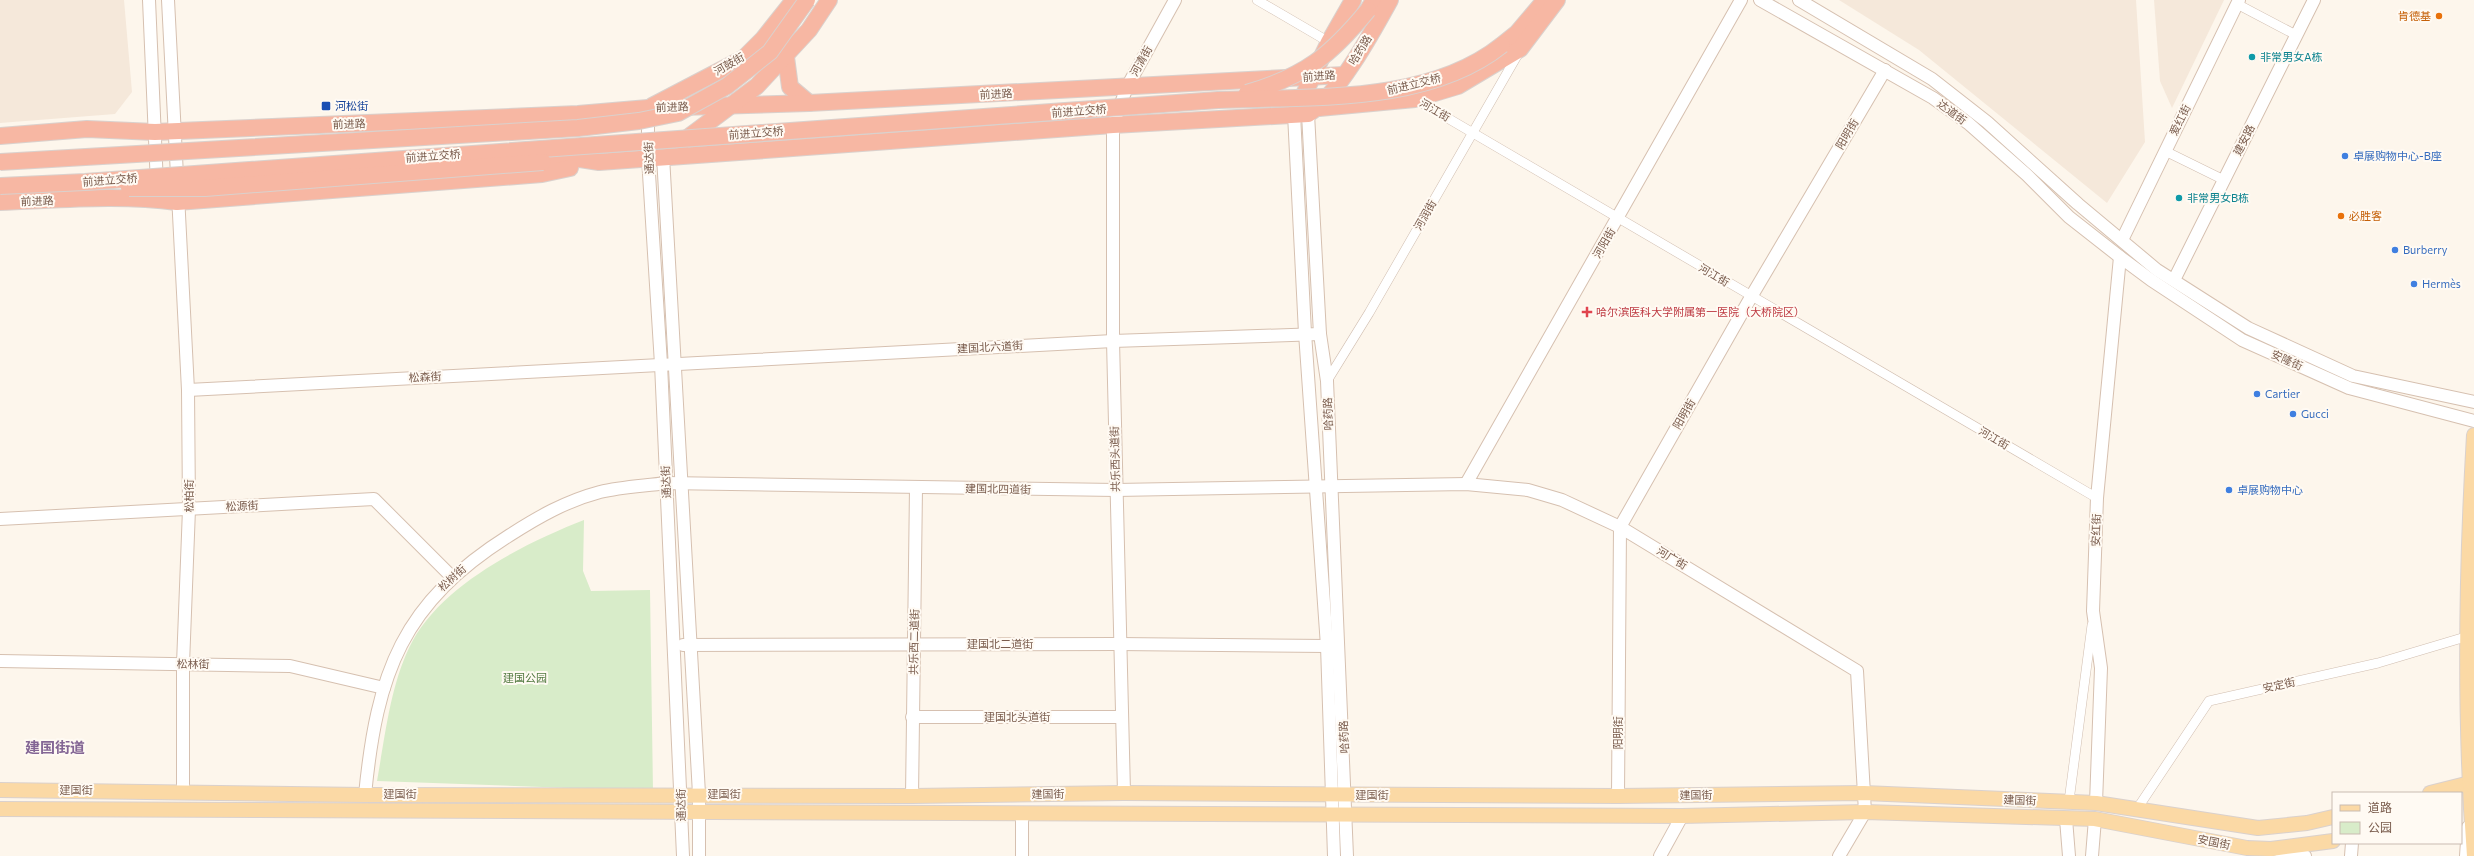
<svg xmlns="http://www.w3.org/2000/svg" width="2474" height="856" font-family="Commissioner,'Noto Sans SC',sans-serif">
	<rect width="100%" height="100%" fill="#fdf6ec"/>
	<!-- residential -->
	<g fill="#f5e8da">
		<path d="M0 0H124L132 92 115 114 0 123Z"/>
		<path d="M1839 0H2136L2145 142 2107 203 1919 50Z"/>
		<path d="M2154 0H2224L2172 108 2160 81Z"/>
	</g>
	<!-- green -->
	<path fill="#d8ecc9" d="M584 520 583 571 591 591 650 590 653 791 377 781C385 737 390 688 409 648 438 586 523 544 584 520Z"/>
	<g fill="none" stroke-linecap="round" stroke-linejoin="round">
		<!-- street casing -->
		<g stroke="#d1beb0" stroke-width="10">
			<g id="street">
				<path d="M1257 0 1329 42"/>
				<path d="M2237 4 2296 35"/>
				<path d="M1415 99 2097 498"/>
				<path d="M2165 151 2224 180"/>
				<path d="M1327 381 1369 313 1518 54"/>
				<path d="M2069 801 2092 625"/>
				<path d="M2137 809 2209 701 2378 663 2472 635"/>
			</g>
		</g>
		<!-- secondary casing -->
		<g stroke="#d6c0b0" stroke-width="14">
			<g id="secondary">
				<path d="M149 0 157 185"/>
				<path d="M168 0 188 390 189 509 183 664V791"/>
				<path d="M1760 0 1933 98 1968 123 2027 175 2069 217 2120 257 2151 280 2242 340 2349 388 2474 421"/>
				<path d="M1799 0 1932 79 1987 122 2078 204 2157 270 2248 328 2353 376 2474 402"/>
				<path d="M648 111V158L661 364 683 856"/>
				<path d="M1294 114 1305 333 1327 646 1334 856"/>
				<path d="M1308 114 1320 334 1327 381 1347 856"/>
				<path d="M663 156 699 794V856"/>
				<path d="M2122 240 2239 0"/>
				<path d="M2174 280 2314 0"/>
				<path d="M188 390 1113 341 1320 334"/>
				<path d="M1466 484 1741 0"/>
				<path d="M0 519 374 499 452 577"/>
				<path d="M683 645 1118 644 1327 646"/>
				<path d="M0 661 290 666 384 688"/>
				<path d="M912 717H1122"/>
				<path d="M1124 793 1113 341V125L1127 87 1175 0"/>
				<path d="M365 795C377 672 402 603 510 535 538 517 566 501 600 492 621 487 644 486 666 483L1116 490 1466 484 1528 490 1562 500 1620 527 1857 671 1865 812 1839 856"/>
				<path d="M912 796 916 488"/>
				<path d="M1618 796 1620 527 1751 297 1885 70"/>
				<path d="M2096 803 2101 668 2093 611 2097 498 2120 257"/>
				<path d="M1022 813V856"/>
				<path d="M2066 819 2069 856"/>
				<path d="M2277 850 2305 856"/>
				<path d="M1660 856 1682 816"/>
				<path d="M2092 856 2095 819"/>
				<path d="M2351 856 2352 843"/>
				<path d="M2466 856 2468 827"/>
			</g>
		</g>
		<!-- primary casing -->
		<g stroke="#dad1cd" stroke-width="16">
			<g id="primary">
				<path d="M0 790 365 795 912 796 1124 793 1618 796 1864 793 2096 803 2258 828 2307 823 2333 817"/>
				<path d="M2430 793 2474 782"/>
				<path d="M0 809 1682 816 1865 812 2095 819 2247 848 2271 849 2333 841"/>
				<path d="M2474 856C2464 719 2466 572 2474 435"/>
			</g>
		</g>
		<!-- highway casing -->
		<g stroke="#dad1cd" stroke-width="18">
			<g id="highway">
				<path d="M1368 10 1374 0"/>
				<path d="M1502 45 1517 33 1545 0"/>
				<path d="M786 57 790 87 809 103"/>
				<path d="M652 106 744 58 763 39 794 0"/>
				<path d="M1319 108 1415 99 1458 86 1520 49 1557 0"/>
				<path d="M1297 109 1329 42 1353 0"/>
				<path d="M0 136 87 129 155 132 578 114 648 108 809 103 1344 75"/>
				<path d="M682 142 757 86 809 30 829 0"/>
				<path d="M543 162 580 159 599 162 1113 125 1308 114C1337 97 1373 31 1390 0"/>
				<path d="M0 202C58 200 119 194 177 202L542 174 570 168"/>
			</g>
		</g>
		<!-- street -->
		<use href="#street" stroke="#fff" stroke-width="9"/>
		<!-- secondary -->
		<use href="#secondary" stroke="#fff" stroke-width="12"/>
		<!-- primary -->
		<use href="#primary" stroke="#fbd9a5" stroke-width="14"/>
		<!-- highway -->
		<use href="#highway" stroke="#f7b7a3" stroke-width="16"/>
		<!-- highway-bridge casing -->
		<g stroke="#dad1cd" stroke-width="18" stroke-linecap="butt">
			<g id="highway-bridge">
				<path d="M1247 93C1305 76 1330 56 1368 10"/>
				<path d="M0 162 578 128 639 121 678 113 727 86 770 52 807 0"/>
				<path d="M0 186 85 182 1218 100C1310 96 1427 105 1502 45"/>
				<path d="M129 188H205L543 162"/>
			</g>
		</g>
		<!-- highway-bridge -->
		<use href="#highway-bridge" stroke="#f7b7a3" stroke-width="16"/>
	</g>
	<!-- markers -->
	<g fill="#e8710a" stroke="#fffaf3" stroke-width="1.5">
		<circle cx="2439" cy="16" r="4"/>
		<circle cx="2341" cy="216" r="4"/>
	</g>
	<g fill="#0f9aa8" stroke="#fffaf3" stroke-width="1.5">
		<circle cx="2252" cy="57" r="4"/>
		<circle cx="2179" cy="198" r="4"/>
	</g>
	<rect fill="#1a4fb4" stroke="#fffaf3" stroke-width="1.5" x="321" y="101" width="10" height="10" rx="2"/>
	<g fill="#3f7fe0" stroke="#fffaf3" stroke-width="1.5">
		<circle cx="2345" cy="156" r="4"/>
		<circle cx="2395" cy="250" r="4"/>
		<circle cx="2414" cy="284" r="4"/>
		<circle cx="2257" cy="394" r="4"/>
		<circle cx="2293" cy="414" r="4"/>
		<circle cx="2229" cy="490" r="4"/>
	</g>
	<path fill="#e0444e" stroke="#fffaf3" stroke-width="1.5" d="M1585 306h4v4h4v4h-4v4h-4v-4h-4v-4h4z"/>
	<g text-anchor="middle" stroke-width="4" stroke-linejoin="round" paint-order="stroke">
		<!-- food labels -->
		<g font-size="11" fill="#c56008" stroke="#fffaf3" text-anchor="end">
			<text x="2431" y="20">肯德基</text>
			<text x="2349" y="220" text-anchor="start">必胜客</text>
		</g>
		<!-- street labels -->
		<g font-size="11" fill="#7a5c4d" stroke="#fffaf3">
			<text transform="translate(1360 50) rotate(-58)" y="4">哈药路</text>
			<text transform="translate(1141 61) rotate(-61)" y="4">河清街</text>
			<text transform="translate(729 64) rotate(-30)" y="4">河鼓街</text>
			<text transform="translate(1319 76) rotate(-4)" y="4">前进路</text>
			<text transform="translate(1414 84) rotate(-14)" y="4">前进立交桥</text>
			<text transform="translate(996 94) rotate(-3)" y="4">前进路</text>
			<text transform="translate(672 107) rotate(-2)" y="4">前进路</text>
			<text transform="translate(1435 110) rotate(30)" y="4">河江街</text>
			<text transform="translate(1079 111) rotate(-4)" y="4">前进立交桥</text>
			<text transform="translate(1952 112) rotate(36)" y="4">达道街</text>
			<text transform="translate(2180 120) rotate(-64)" y="4">爱红街</text>
			<text transform="translate(349 124) rotate(-2)" y="4">前进路</text>
			<text transform="translate(756 133) rotate(-4)" y="4">前进立交桥</text>
			<text transform="translate(1847 134) rotate(-59)" y="4">阳明街</text>
			<text transform="translate(2244 140) rotate(-63)" y="4">建安路</text>
			<text transform="translate(433 156) rotate(-4)" y="4">前进立交桥</text>
			<text transform="translate(649 158) rotate(-92)" y="4">通达街</text>
			<text transform="translate(110 180) rotate(-4)" y="4">前进立交桥</text>
			<text transform="translate(37 201) rotate(-2)" y="4">前进路</text>
			<text transform="translate(1425 215) rotate(-60)" y="4">河润街</text>
			<text transform="translate(1604 243) rotate(-60)" y="4">河阳街</text>
			<text transform="translate(1714 275) rotate(31)" y="4">河江街</text>
			<text transform="translate(990 347) rotate(-3)" y="4">建国北六道街</text>
			<text transform="translate(2287 360) rotate(24)" y="4">安隆街</text>
			<text transform="translate(425 377) rotate(-3)" y="4">松森街</text>
			<text transform="translate(1328 414) rotate(-92)" y="4">哈药路</text>
			<text transform="translate(1684 414) rotate(-60)" y="4">阳明街</text>
			<text transform="translate(1994 438) rotate(30)" y="4">河江街</text>
			<text transform="translate(1115 459) rotate(-91)" y="4">共乐西头道街</text>
			<text transform="translate(666 482) rotate(-93)" y="4">通达街</text>
			<text transform="translate(998 489) rotate(1)" y="4">建国北四道街</text>
			<text transform="translate(189 496) rotate(-90)" y="4">松柏街</text>
			<text transform="translate(242 506) rotate(-3)" y="4">松源街</text>
			<text transform="translate(2096 530) rotate(-88)" y="4">安红街</text>
			<text transform="translate(1672 558) rotate(31)" y="4">河广街</text>
			<text transform="translate(452 578) rotate(-42)" y="4">松树街</text>
			<text transform="translate(914 642) rotate(-89)" y="4">共乐西二道街</text>
			<text x="1000" y="648">建国北二道街</text>
			<text transform="translate(193 664) rotate(1)" y="4">松林街</text>
			<text transform="translate(2279 685) rotate(-13)" y="4">安定街</text>
			<text x="1017" y="721">建国北头道街</text>
			<text transform="translate(1618 733) rotate(-90)" y="4">阳明街</text>
			<text transform="translate(1344 737) rotate(-93)" y="4">哈药路</text>
			<text x="76" y="794">建国街</text>
			<text x="400" y="798">建国街</text>
			<text x="724" y="798">建国街</text>
			<text transform="translate(1048 794) rotate(-1)" y="4">建国街</text>
			<text x="1372" y="799">建国街</text>
			<text transform="translate(1696 795) rotate(-1)" y="4">建国街</text>
			<text transform="translate(2020 800) rotate(2)" y="4">建国街</text>
			<text transform="translate(681 805) rotate(-91)" y="4">通达街</text>
			<text transform="translate(2214 842) rotate(11)" y="4">安国街</text>
		</g>
		<!-- culture labels -->
		<g font-size="11" fill="#0d838f" stroke="#fffaf3" text-anchor="start">
			<text x="2260" y="61">非常男女A栋</text>
			<text x="2187" y="202">非常男女B栋</text>
		</g>
		<!-- transit labels -->
		<g font-size="11" fill="#164399" stroke="#fffaf3" text-anchor="start">
			<text x="335" y="110">河松街</text>
		</g>
		<!-- shop labels -->
		<g font-size="11" fill="#366cbe" stroke="#fffaf3" text-anchor="start">
			<text x="2353" y="160">卓展购物中心-B座</text>
			<text x="2403" y="254">Burberry</text>
			<text x="2422" y="288">Hermès</text>
			<text x="2265" y="398">Cartier</text>
			<text x="2301" y="418">Gucci</text>
			<text x="2237" y="494">卓展购物中心</text>
		</g>
		<!-- health labels -->
		<g font-size="11" fill="#be3a42" stroke="#fffaf3" text-anchor="start">
			<text x="1596" y="316">哈尔滨医科大学附属第一医院（大桥院区）</text>
		</g>
		<!-- park labels -->
		<g font-size="11" fill="#537a41" stroke="#fffaf3">
			<text x="525" y="682">建国公园</text>
		</g>
		<!-- district labels -->
		<g font-size="15" font-weight="bold" fill="#846695" stroke="#fffaf3">
			<text x="55" y="753">建国街道</text>
		</g>
	</g>
	<!-- legend -->
	<rect x="2332" y="792" width="130" height="52" fill="#fffaf3" stroke="#cabbb1"/>
	<rect x="2340" y="805" width="20" height="6" fill="#fbd9a5" stroke="#cabbb1"/>
	<text x="2368" y="812" font-size="12" fill="#7a5c4d">道路</text>
	<rect x="2340" y="822" width="20" height="12" fill="#d8ecc9" stroke="#cabbb1"/>
	<text x="2368" y="832" font-size="12" fill="#7a5c4d">公园</text>
</svg>
